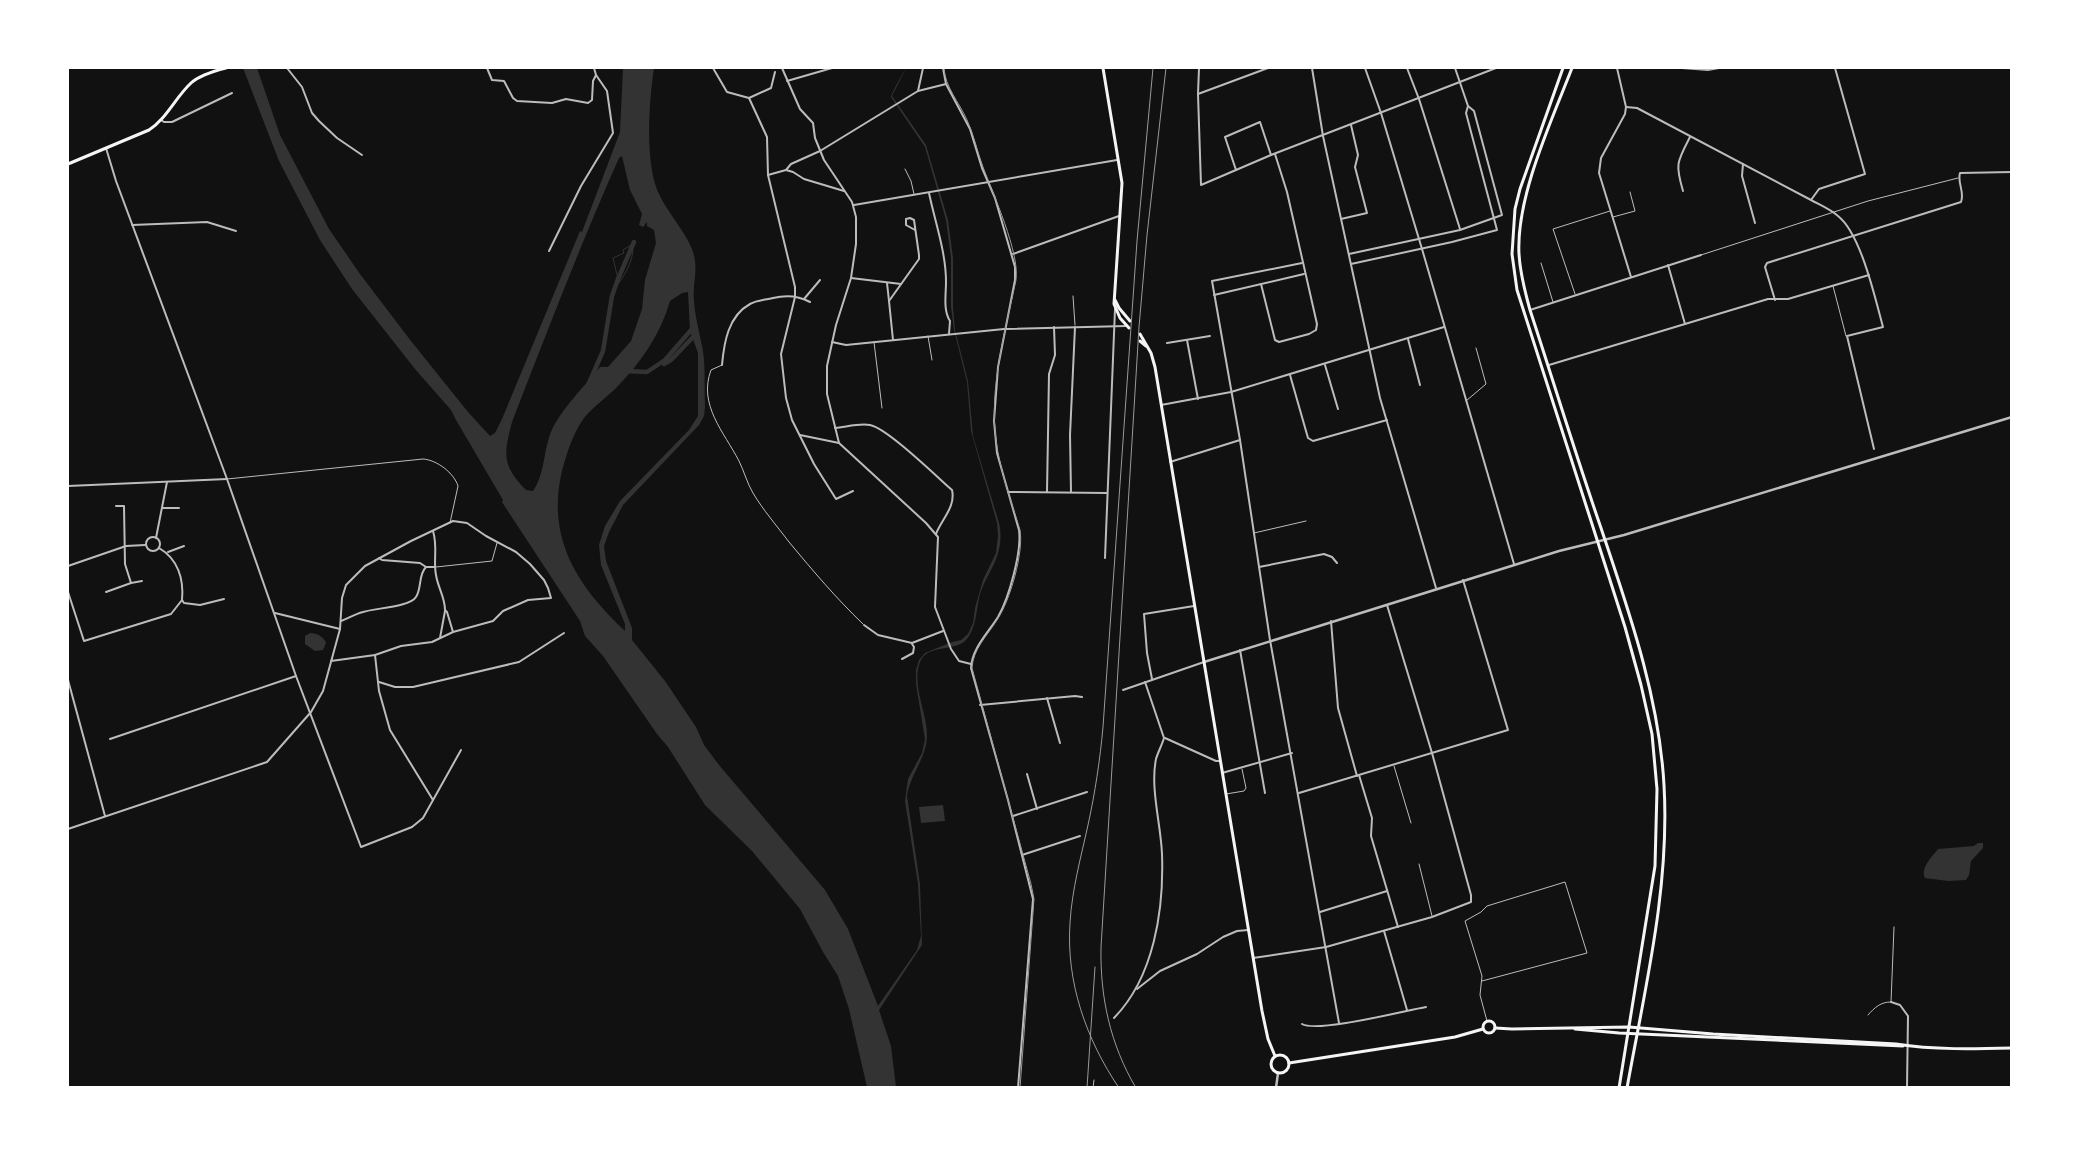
<svg xmlns="http://www.w3.org/2000/svg" width="2079" height="1155" font-family="Mulish,sans-serif">
	<rect width="100%" height="100%" fill="#111"/>
	<!-- water -->
	<g fill="#333" fill-rule="evenodd">
		<path d="M243 68H257L280 135 329 229 360 274 411 341 468 412 490 436 495 433 502 419 580 231 582 232 620 132 623 68H654C649 101 644 166 660 196 668 213 688 235 693 252 699 271 692 283 694 301 695 317 699 330 702 346 706 365 704 387 705 407L704 416 699 425 623 505 609 532 604 546 606 561 632 628V640L665 681 696 727 704 745 719 765 825 890 848 929 878 1006 917 950 921 936 918 884 905 801 908 779 922 753 925 739 916 684V670L919 660 925 653 952 642 961 640 968 634 973 623 975 608 983 580 996 553 998 536 997 523 971 431 967 382 954 330 951 307V258L946 220 925 147 891 97C892 92 904 71 906 68L892 96 926 145 948 220 953 258V307L955 330 968 381 973 436 999 523C1001 531 1001 541 999 549 996 565 985 578 980 594 976 609 977 629 965 641 954 651 929 645 921 660 910 682 927 712 927 735 927 758 910 774 907 796L920 884 922 945 879 1010 891 1046 896 1087H867L849 1009 838 976 823 952 800 909 752 851 705 805 668 747 657 734 603 656 585 636 580 621 502 502 503 500 456 420 451 410 415 369 352 289 320 240 279 161ZM622 156 630 190 642 214 639 225 643 227 647 222V226L654 230 656 243 645 280 642 309 631 341 608 367H600C585 386 560 410 551 432 543 452 545 474 533 491L526 490C501 464 504 454 512 422 547 332 581 243 619 158ZM688 292 690 331 698 353V416L689 430 620 501 605 526 599 545 601 565 625 624V631C577 586 546 538 562 471 567 452 573 434 584 418 594 406 606 398 617 387 642 361 660 335 670 301L682 293Z"/>
		<path d="M310 633C317 633 324 637 326 643L323 650 315 651 305 644V636Z"/>
		<path d="M943 805 945 821 921 823 919 807Z"/>
		<path d="M1978 843H1983V848L1971 861 1969 875 1966 880 1948 881 1925 878C1920 868 1932 857 1938 849L1974 846Z"/>
	</g>
	<g fill="none" stroke-linecap="round" stroke-linejoin="round">
		<!-- stream -->
		<path stroke="#333" stroke-width="1" d="M615 288C625 275 634 261 633 244L623 250 624 253 613 258 618 279"/>
		<!-- canal -->
		<g stroke="#333" stroke-width="4.5">
			<path d="M664 364 671 360 695 335"/>
			<path d="M625 371 647 372 665 360 692 329"/>
			<path d="M589 383 603 351 612 296 618 279 634 242"/>
		</g>
		<!-- service -->
		<g stroke="#bcbcbc" stroke-width="1">
			<path d="M905 169 911 181 914 194"/>
			<path d="M1613 217 1635 211 1630 192"/>
			<path d="M1701 255 1868 201 1958 178"/>
			<path d="M1541 263 1553 302"/>
			<path d="M1833 286 1846 336"/>
			<path d="M1575 294 1553 229 1610 211"/>
			<path d="M1073 296 1075 325"/>
			<path d="M928 336 932 360"/>
			<path d="M874 342 882 408"/>
			<path d="M722 365 711 370C698 405 724 432 739 461 744 471 747 483 753 493 763 510 777 526 789 542 814 572 835 597 863 624"/>
			<path d="M1466 401 1486 384 1476 348"/>
			<path d="M227 479 423 459C437 460 454 473 458 486L450 523"/>
			<path d="M1254 533 1306 521"/>
			<path d="M436 567 492 561 497 543"/>
			<path d="M1394 766 1411 823"/>
			<path d="M1226 794 1244 791 1246 788 1242 769"/>
			<path d="M1419 864 1432 916"/>
			<path d="M1482 981 1587 953 1565 882 1487 906 1481 912 1465 921 1482 976 1480 995 1487 1021"/>
			<path d="M1868 1015C1875 1007 1881 1002 1891 1002L1894 927"/>
			<path d="M1093 1088 1094 1080"/>
		</g>
		<!-- minor -->
		<g stroke="#bcbcbc" stroke-width="2">
			<path d="M287 68 302 87 312 113 319 121 337 138 362 155"/>
			<path d="M487 68 492 80 504 81 513 98 517 101 552 103 566 99 588 103 592 100 593 81 596 75"/>
			<path d="M713 68 727 92 749 98 767 137 768 175 795 287V297L781 354 786 398 792 420 814 464 836 499 853 491"/>
			<path d="M772 68H774"/>
			<path d="M782 68 800 109 813 123 815 138 824 160 852 202 856 217V244L851 278 836 325 827 366V394L839 443 926 523 938 537 935 607 951 649 959 661 971 664"/>
			<path d="M943 68 946 84 970 129 982 168 995 198 1015 267V280L998 367 994 421 997 453 1019 530C1022 551 1009 598 998 617 988 633 972 648 971 668L1008 800 1033 899 1018 1088"/>
			<path d="M1199 68 1198 94 1201 185 1271 155 1496 68"/>
			<path d="M1312 68 1323 136 1380 398 1436 588"/>
			<path d="M1365 68 1381 113 1422 249 1514 564"/>
			<path d="M1407 68 1419 99 1460 229"/>
			<path d="M1617 68 1626 107 1625 114 1601 158 1599 173 1631 277"/>
			<path d="M1682 68 1708 70 1719 68"/>
			<path d="M787 81 832 68"/>
			<path d="M918 91 923 68"/>
			<path d="M1198 94 1268 68"/>
			<path d="M749 98 771 88 775 72"/>
			<path d="M1626 107 1637 108 1811 200C1820 205 1830 209 1838 216 1861 234 1875 298 1883 327L1847 336 1874 449"/>
			<path d="M161 120 164 122H172L232 93"/>
			<path d="M106 148 116 181 227 479 296 676 361 847 412 827 423 818 461 750"/>
			<path d="M1743 164 1742 176 1755 223"/>
			<path d="M786 170 793 172 804 179 844 191"/>
			<path d="M1236 170 1225 137 1260 122 1271 155"/>
			<path d="M768 175 786 170 791 164 820 151 918 91 946 84"/>
			<path d="M1683 191C1675 164 1677 162 1690 137"/>
			<path d="M929 193C935 222 946 252 946 282 946 295 943 310 950 321L949 334"/>
			<path d="M1811 200 1819 189 1865 174 1835 68"/>
			<path d="M854 205 1117 160"/>
			<path d="M1341 219 1367 213 1355 167 1358 155 1351 125"/>
			<path d="M132 225 207 222 236 231"/>
			<path d="M549 251 581 186 613 133 607 91 596 75 594 68"/>
			<path d="M1013 254 1119 216"/>
			<path d="M1349 254 1460 230 1502 215 1474 111 1468 106"/>
			<path d="M1302 263 1212 281 1240 440 1270 640 1339 1023"/>
			<path d="M1351 264 1452 242 1497 230 1466 113 1468 106 1455 68"/>
			<path d="M1668 265 1685 324 1768 299H1788L1869 275"/>
			<path d="M851 278 901 284"/>
			<path d="M887 283 889 301"/>
			<path d="M1261 284 1275 340 1279 342 1309 334 1316 330 1317 324 1287 192 1275 154"/>
			<path d="M1214 295 1304 274"/>
			<path d="M804 299 820 280"/>
			<path d="M1775 300 1765 267 1767 263 1961 202C1965 192 1957 183 1960 173L2012 172"/>
			<path d="M1530 310 1701 255"/>
			<path d="M1408 339 1420 385"/>
			<path d="M893 340 889 301 919 259V255L914 220 910 218 906 219V225L915 230"/>
			<path d="M1187 340 1198 399"/>
			<path d="M832 342 846 345 1004 329 1126 326"/>
			<path d="M1167 343 1210 336"/>
			<path d="M722 365C724 343 728 316 750 304 757 300 765 300 773 298 785 295 799 296 810 302"/>
			<path d="M1325 365 1338 409"/>
			<path d="M1549 365 1685 324"/>
			<path d="M1290 375 1308 438 1313 441 1387 420"/>
			<path d="M1161 405 1231 392 1444 327"/>
			<path d="M835 428C846 427 859 423 870 425 887 428 937 477 952 490 956 507 941 520 936 534"/>
			<path d="M800 435 839 443"/>
			<path d="M1170 462 1240 440"/>
			<path d="M68 486 227 479"/>
			<path d="M1008 492 1107 493"/>
			<path d="M1047 492 1049 374 1055 355 1054 327"/>
			<path d="M1071 492 1070 435 1075 327"/>
			<path d="M162 508H179"/>
			<path d="M433 531C438 547 433 561 436 575 438 588 445 597 445 610L447 612 453 632"/>
			<circle cx="153" cy="544" r="7"/>
			<path d="M156 538 167 482"/>
			<path d="M159 548C178 559 184 579 182 600L184 603 200 605 224 599"/>
			<path d="M168 552 184 546"/>
			<path d="M379 558 382 560 420 563 426 567"/>
			<path d="M1105 558 1115 309"/>
			<path d="M68 566 126 546 145 545"/>
			<path d="M426 567H435"/>
			<path d="M1259 567 1324 554 1332 557 1337 563"/>
			<path d="M131 583 142 581"/>
			<path d="M68 592 84 641 171 614 182 600"/>
			<path d="M106 592 131 583 125 564 124 506H116"/>
			<path d="M275 613 340 629"/>
			<path d="M341 621C349 618 355 614 363 612 375 608 410 607 416 597 422 588 418 575 426 567"/>
			<path d="M1331 621 1338 708 1357 776"/>
			<path d="M864 625 878 635 912 643 943 631"/>
			<path d="M440 638 445 611"/>
			<path d="M1240 650 1265 793"/>
			<path d="M375 655 379 691 390 730 433 800"/>
			<path d="M902 659 913 653 914 647 912 644"/>
			<path d="M1152 679 1147 653 1144 614 1194 606"/>
			<path d="M68 680 105 816"/>
			<path d="M379 682 395 687H413L519 662 564 633"/>
			<path d="M1123 690 1204 662"/>
			<path d="M1047 698 1060 743"/>
			<path d="M980 705 1075 696 1082 697"/>
			<path d="M1165 738 1216 761H1220"/>
			<path d="M110 739 296 676"/>
			<path d="M1222 773 1292 753"/>
			<path d="M1027 774 1037 809"/>
			<path d="M1359 775 1372 818 1371 836 1398 927"/>
			<path d="M1299 793 1508 730 1463 580"/>
			<path d="M1013 816 1087 792"/>
			<path d="M68 829 267 762 311 712 323 691 340 629 342 598 346 585 365 566 411 541 453 521 467 523 486 536 516 552 530 564 544 580 548 588 551 598 528 600 503 611 493 621 453 632 432 642 401 646 375 655 331 661"/>
			<path d="M1022 855 1080 836"/>
			<path d="M1320 912 1387 891"/>
			<path d="M1384 931 1407 1010"/>
			<path d="M1253 958 1326 947 1432 917 1471 902V895L1432 753 1387 605"/>
			<path d="M1137 989 1160 971 1197 954 1223 937 1237 931 1248 930"/>
			<path d="M1891 1002 1900 1005 1908 1016 1907 1088"/>
			<path d="M1114 1018C1154 977 1164 910 1162 854 1161 825 1150 788 1156 759 1158 752 1162 745 1164 738L1145 682"/>
			<path d="M1302 1024C1318 1033 1403 1011 1426 1007"/>
		</g>
		<!-- tertiary -->
		<g stroke="#bcbcbc" stroke-width="2.5">
			<path d="M1204 662 1559 551 1624 535 2012 417"/>
			<path d="M1276 1088 1278 1073"/>
		</g>
		<!-- secondary -->
		<g stroke="#f5f5f5" stroke-width="3">
			<path d="M1103 68 1122 183 1114 304 1120 318 1129 328"/>
			<path d="M1115 300 1119 308 1130 321"/>
			<path d="M1140 334 1151 353 1155 367 1262 1011 1268 1039 1275 1056"/>
			<path d="M1140 341 1146 346"/>
			<circle cx="1489" cy="1027" r="6"/>
			<path d="M1495 1028 1512 1029 1629 1027 1713 1034 1896 1044C1934 1050 1974 1049 2012 1048"/>
			<path d="M1575 1029 1619 1033 1903 1046"/>
			<circle cx="1280" cy="1064" r="9"/>
			<path d="M1289 1063 1455 1037 1483 1029"/>
		</g>
		<!-- primary -->
		<g stroke="#f5f5f5" stroke-width="3">
			<path d="M1563 68 1520 189 1515 209 1512 254 1517 290 1625 627 1641 685 1652 734 1657 789 1655 866 1619 1088"/>
			<path d="M1572 68C1551 122 1516 197 1519 254 1520 273 1525 292 1530 310 1554 383 1576 456 1601 528 1629 612 1659 696 1664 785 1670 887 1645 988 1627 1088"/>
			<path d="M68 164 149 130C167 118 175 98 191 83 200 75 214 71 226 68"/>
		</g>
		<!-- tram -->
		<path stroke="#9a9a9a" stroke-width="1" d="M944 68C945 87 959 102 967 120 974 135 977 151 983 167 993 194 1020 253 1016 280 1005 332 989 388 996 440 1000 471 1011 501 1020 530 1024 552 1010 601 997 620 987 636 973 649 972 668L1031 884 1034 899 1020 1088"/>
		<!-- rail -->
		<g stroke="#9a9a9a" stroke-width="1">
			<path d="M1087 1088 1095 967"/>
			<path d="M1119 1088C1086 1039 1066 982 1070 923 1072 889 1081 857 1088 825 1095 793 1100 760 1103 727L1137 241 1153 68"/>
			<path d="M1136 1088C1110 1044 1100 997 1101 947L1139 327 1147 235 1166 68"/>
		</g>
	</g>
	<!-- border -->
	<rect width="2079" height="1155" fill="none" stroke="#ffffff" stroke-width="138"/>
</svg>
